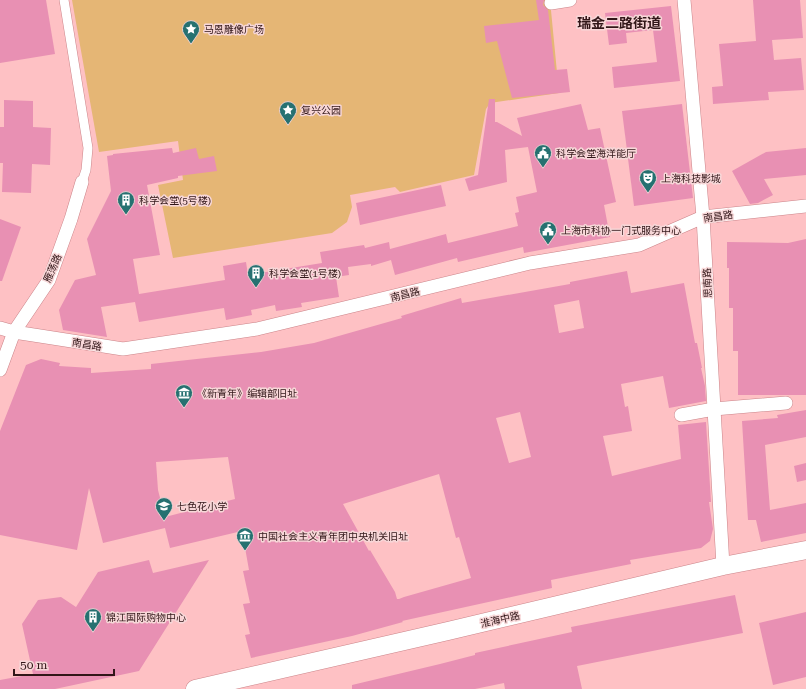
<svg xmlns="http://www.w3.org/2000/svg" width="806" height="689" font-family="'Roboto Serif','Noto Sans SC',serif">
	<rect width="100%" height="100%" fill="#fec1c4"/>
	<!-- green -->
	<path fill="#e5b675" d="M72 0H550L559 93 490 103 486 109 474 175 400 192 395 187 350 195 352 207 347 222 332 233 173 258 158 185 183 180 178 141 99 152Z"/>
	<!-- building -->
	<g fill="#e890b3" fill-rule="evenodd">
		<path d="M0 0H46L55 54 0 63Z"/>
		<path d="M536 0H544L543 5 548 10 555 70 567 69 570 92 512 98 497 41 486 43 484 26 539 20Z"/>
		<path d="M753 0H800L803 38 772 40 774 60 801 58 804 90 768 92 769 100 713 104 712 87 723 86 719 44 756 41Z"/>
		<path d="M671 6 680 81 614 88 612 67 657 62 653 30 626 33 627 43 609 45 605 13Z"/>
		<path d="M489 99H495V122H497L522 136 517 118 581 104 588 130 600 128 616 202 604 205 610 237 524 253 523 247 458 262 457 258 395 275 391 260 371 266V264L348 267 349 275 336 277 339 297 301 303 302 307 276 311 275 305 251 310 252 315 226 320 224 308 139 322 135 302 101 307 107 337 63 330 59 310 75 280 96 275 87 239 111 191 107 156 113 155V154L172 148 173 153 196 148 199 159 214 156 217 171 178 176V178L147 185 160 255 133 259 139 294 225 280 223 266 246 262 248 275 322 263 320 252 364 245 365 248 389 242 390 249 446 234 448 243 518 226 515 213 519 212 516 197 537 192 528 147 505 150 507 182 469 191 465 179 478 175Z"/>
		<path d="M4 100 33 101V127L51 128 50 165 32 164 31 193 2 192 3 163H0V127H4Z"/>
		<path d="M682 104 693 198 634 206 622 111Z"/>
		<path d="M806 148V175L764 179 773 195 758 203 750 204 732 171 766 152Z"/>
		<path d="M441 185 446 206 360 225 356 203Z"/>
		<path d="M0 219 21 227 2 281H0Z"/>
		<path d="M806 239V395H738V351H733V308H729V268H727V242L788 243Z"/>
		<path d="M627 271 631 293 684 283 695 343H697L702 368H701L705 386 706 401 669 408 663 376 621 384 625 407 628 406 632 431 603 436 612 476 681 459 678 425 706 422 711 502H709L713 529 710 541 701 548 630 560 631 564 551 580 552 588 402 621 403 622 352 636 251 658 245 635 250 634 243 604 250 603 243 571 249 570 242 531 170 548 165 528 103 543 89 488 77 550 0 535V431L26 365 41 359 60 363 59 366 91 368V373L151 369V364L261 352 314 343 402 318 401 316 461 298 462 303 570 284V282ZM579 300 584 328 559 333 554 305ZM520 412 531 457 509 463 496 418ZM228 457 235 499 165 517 158 490 156 462ZM439 474 456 538 459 537 471 578 404 597 399 599H397L395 592 370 550 369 551 343 504Z"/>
		<path d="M806 410V437L765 445 770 510 806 503V533L761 542 756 520H748L742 421 778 418 777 415Z"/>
		<path d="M806 463V480L797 482 794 466Z"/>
		<path d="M149 560 153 573 209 560 139 671 55 689H0V680L33 674 22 624 38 600 61 597 76 607 98 572Z"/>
		<path d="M735 595 743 633 577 666 582 689H505L504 683 475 689H352V685L440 664 475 655V653L572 632 571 627Z"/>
		<path d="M806 612V677L773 685 759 623Z"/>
	</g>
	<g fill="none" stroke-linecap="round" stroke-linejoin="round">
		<!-- pedestrian casing -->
		<g stroke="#cb8489" stroke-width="10">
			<path id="pedestrian" d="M64 0 88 148 86 170 82 182"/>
		</g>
		<!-- minor casing -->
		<g stroke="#cb8489" stroke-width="14">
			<g id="minor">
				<path d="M684 0 703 217 723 566"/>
				<path d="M551 3 570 0"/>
				<path d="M0 328 14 332 40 336 123 349 257 329 530 263 639 245 703 217 806 206"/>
				<path d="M0 370 14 332 49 280 71 219 82 182"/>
				<path d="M681 415 714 409 786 403"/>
			</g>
		</g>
		<!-- secondary casing -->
		<g stroke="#cb8489" stroke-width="19">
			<path id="secondary" d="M195 689 448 631 723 566 806 550"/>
		</g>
		<!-- pedestrian -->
		<use href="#pedestrian" stroke="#fff" stroke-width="9"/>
		<!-- minor -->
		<use href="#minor" stroke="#fff" stroke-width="13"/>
		<!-- secondary -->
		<use href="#secondary" stroke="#fff" stroke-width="18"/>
	</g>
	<!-- icons -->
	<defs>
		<g id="sight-pin" transform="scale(0.9)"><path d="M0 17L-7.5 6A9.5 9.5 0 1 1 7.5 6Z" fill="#267171" stroke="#f7d7d8"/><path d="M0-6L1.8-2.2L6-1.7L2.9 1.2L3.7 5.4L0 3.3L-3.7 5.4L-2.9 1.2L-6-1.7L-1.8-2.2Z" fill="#fff"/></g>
		<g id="civic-pin" transform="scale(0.9)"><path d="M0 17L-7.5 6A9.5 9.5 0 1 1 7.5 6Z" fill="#267171" stroke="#f7d7d8"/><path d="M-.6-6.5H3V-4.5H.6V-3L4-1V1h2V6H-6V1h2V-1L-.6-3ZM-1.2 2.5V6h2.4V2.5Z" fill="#fff"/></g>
		<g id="theatre-pin" transform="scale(0.9)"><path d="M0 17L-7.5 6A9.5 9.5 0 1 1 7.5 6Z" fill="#267171" stroke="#f7d7d8"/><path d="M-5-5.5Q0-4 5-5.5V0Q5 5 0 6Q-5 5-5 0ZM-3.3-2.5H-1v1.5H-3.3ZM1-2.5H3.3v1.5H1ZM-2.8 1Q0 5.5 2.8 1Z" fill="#fff"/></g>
		<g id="building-pin" transform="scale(0.9)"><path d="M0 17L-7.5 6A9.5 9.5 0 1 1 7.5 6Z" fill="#267171" stroke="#f7d7d8"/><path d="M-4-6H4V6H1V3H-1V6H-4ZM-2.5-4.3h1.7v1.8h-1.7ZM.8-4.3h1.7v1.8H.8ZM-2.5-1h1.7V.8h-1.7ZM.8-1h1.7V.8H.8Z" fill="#fff"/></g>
		<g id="museum-pin" transform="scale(0.9)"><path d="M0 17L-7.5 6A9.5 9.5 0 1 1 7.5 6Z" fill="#267171" stroke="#f7d7d8"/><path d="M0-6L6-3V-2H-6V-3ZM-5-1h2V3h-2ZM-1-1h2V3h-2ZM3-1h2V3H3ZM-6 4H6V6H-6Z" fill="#fff"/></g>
		<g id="school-pin" transform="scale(0.9)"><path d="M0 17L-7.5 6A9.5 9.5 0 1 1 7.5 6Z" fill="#267171" stroke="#f7d7d8"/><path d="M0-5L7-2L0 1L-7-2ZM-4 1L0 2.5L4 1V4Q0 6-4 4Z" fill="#fff"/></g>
	</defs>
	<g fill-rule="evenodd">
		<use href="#sight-pin" x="191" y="29"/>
		<use href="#sight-pin" x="288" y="110"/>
		<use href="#civic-pin" x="543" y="153"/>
		<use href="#theatre-pin" x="648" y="178"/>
		<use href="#building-pin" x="126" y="200"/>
		<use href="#civic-pin" x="548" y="230"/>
		<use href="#building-pin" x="256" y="273"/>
		<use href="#museum-pin" x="184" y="393"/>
		<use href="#school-pin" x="164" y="506"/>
		<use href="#museum-pin" x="245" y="536"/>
		<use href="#building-pin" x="93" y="617"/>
	</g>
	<g text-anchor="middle" stroke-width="3" stroke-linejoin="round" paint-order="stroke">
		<!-- poi labels -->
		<g font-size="10" fill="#311618" stroke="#f7d7d8" text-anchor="start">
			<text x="204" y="33">马恩雕像广场</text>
			<text x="301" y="114">复兴公园</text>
			<text x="556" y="157">科学会堂海洋能厅</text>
			<text x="661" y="182">上海科技影城</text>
			<text x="139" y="204">科学会堂(5号楼)</text>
			<text x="561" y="234">上海市科协一门式服务中心</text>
			<text x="269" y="277">科学会堂(1号楼)</text>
			<text x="197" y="397">《新青年》编辑部旧址</text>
			<text x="177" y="510">七色花小学</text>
			<text x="258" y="540">中国社会主义青年团中央机关旧址</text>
			<text x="106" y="621">锦江国际购物中心</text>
		</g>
		<!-- street labels -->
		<g font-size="10" fill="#311618" stroke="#f7d7d8">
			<text transform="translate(718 216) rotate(-8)" y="4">南昌路</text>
			<text transform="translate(52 268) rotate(-67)" y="4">雁荡路</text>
			<text transform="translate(707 283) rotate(-93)" y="4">思南路</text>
			<text transform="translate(405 294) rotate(-14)" y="4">南昌路</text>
			<text transform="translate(87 344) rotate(9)" y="4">南昌路</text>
			<text transform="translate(500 619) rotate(-13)" y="4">淮海中路</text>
		</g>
		<!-- district labels -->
		<g font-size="14" font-weight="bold" fill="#311618" stroke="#f7d7d8">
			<text x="619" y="28">瑞金二路街道</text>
		</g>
	</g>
	<!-- scale -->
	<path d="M14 669v6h100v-6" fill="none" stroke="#311618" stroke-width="2"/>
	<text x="20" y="669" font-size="12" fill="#311618" stroke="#f7d7d8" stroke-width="3" paint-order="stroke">50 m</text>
</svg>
